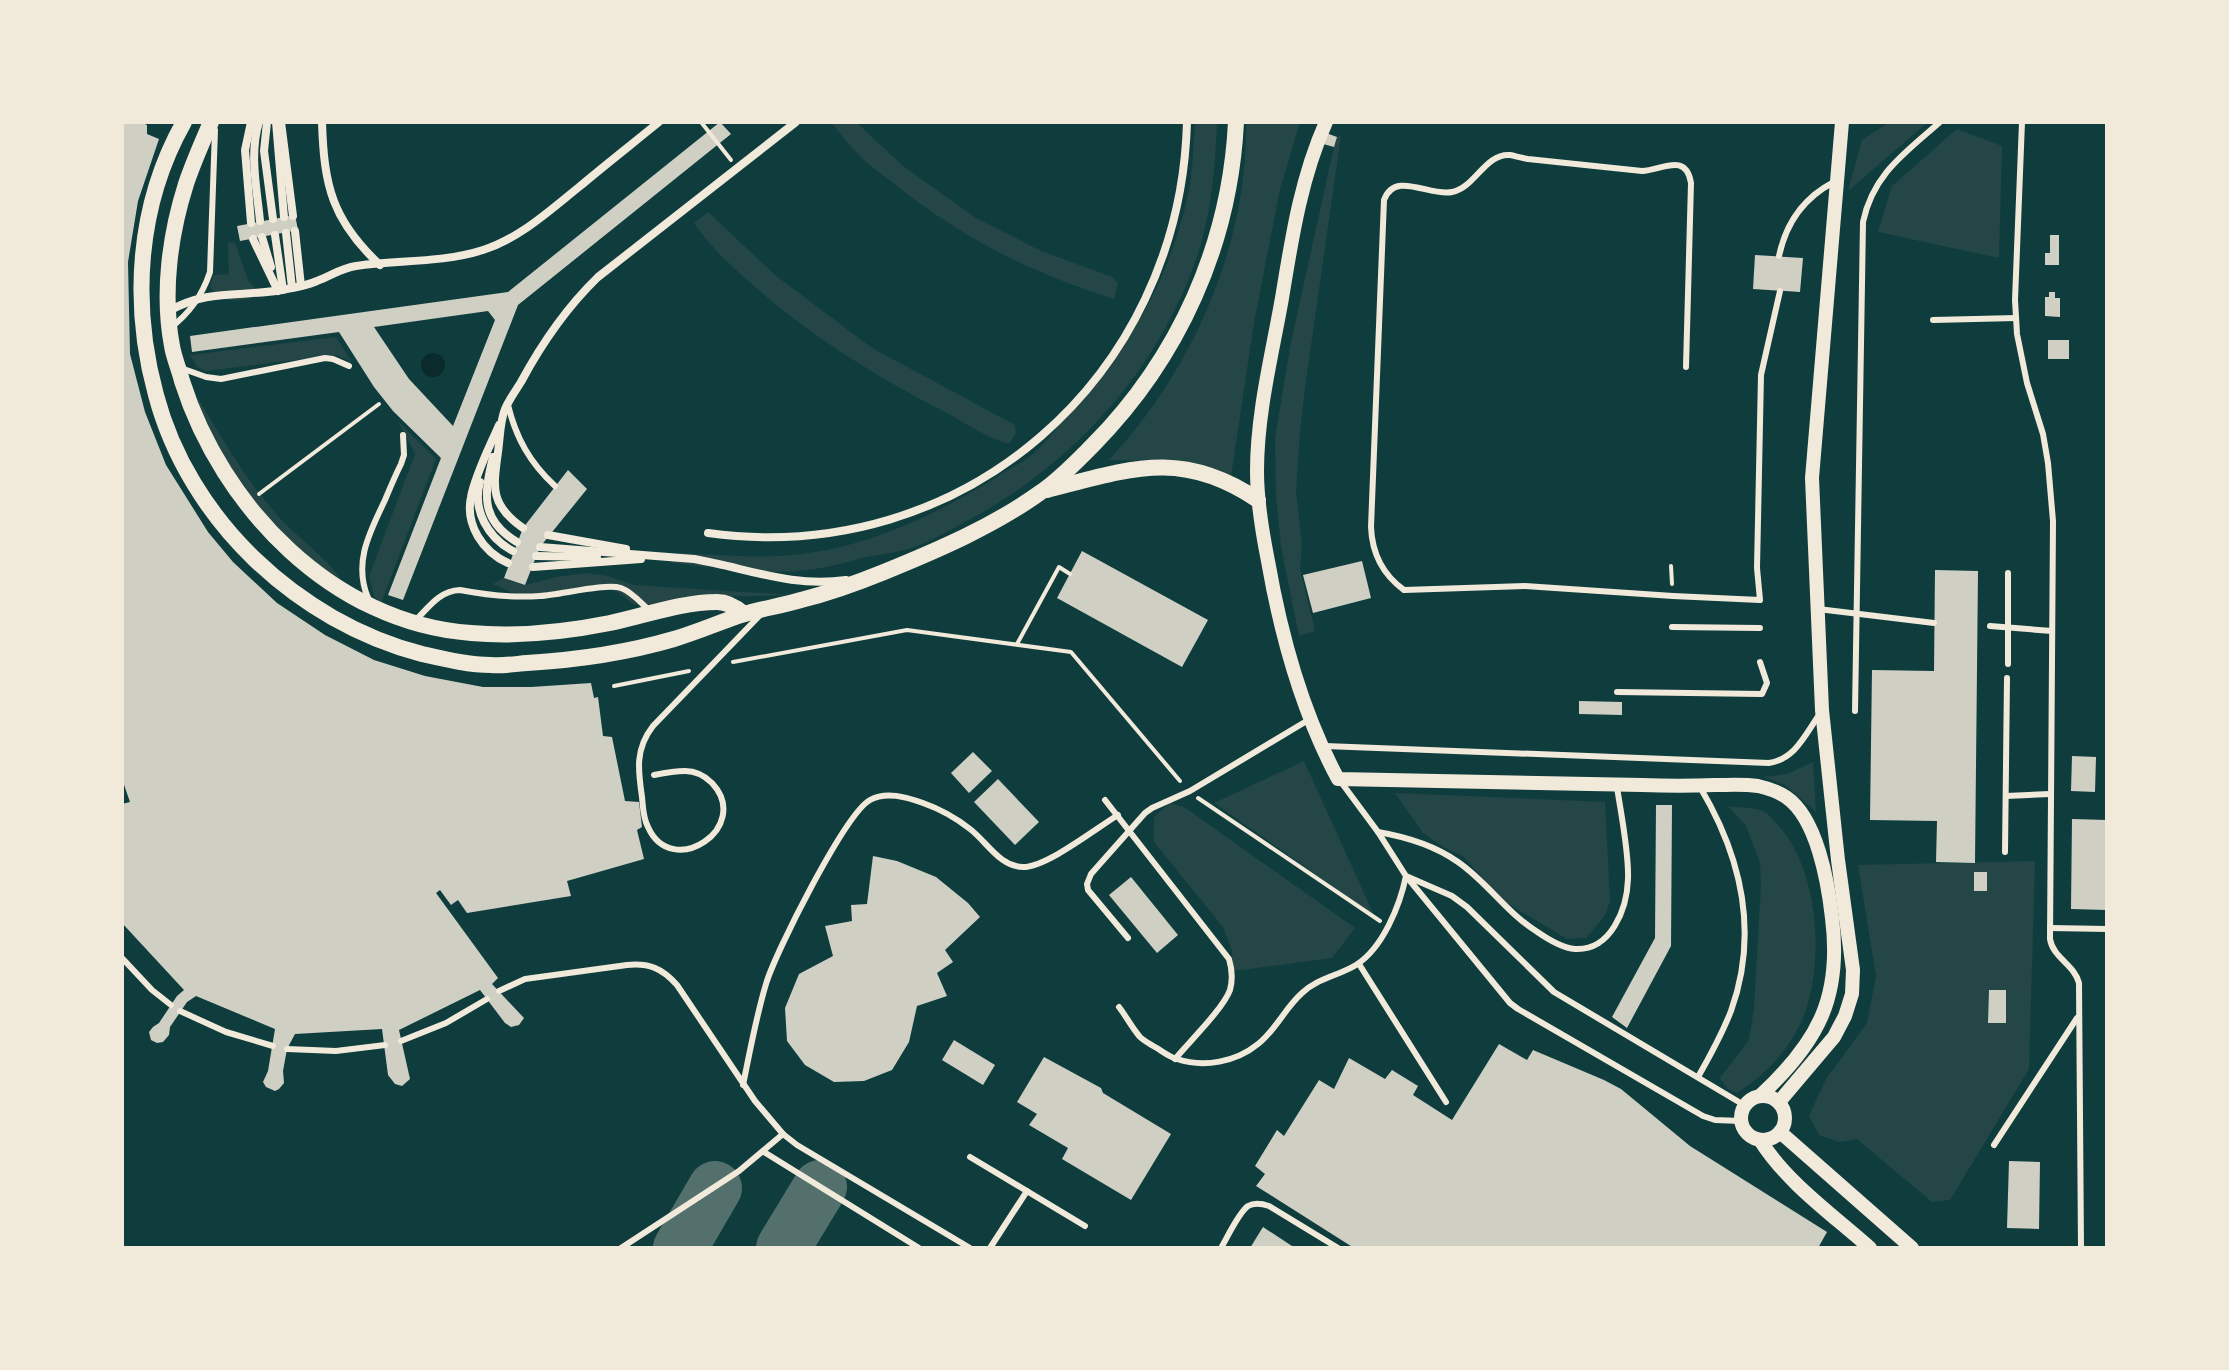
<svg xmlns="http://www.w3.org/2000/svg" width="2229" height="1370" font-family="'Zilla Slab',serif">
	<rect width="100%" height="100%" fill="#0f3d3e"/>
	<!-- green -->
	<g fill="#244646">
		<path d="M831 122H856L903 166 976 218 1041 251 1112 277 1118 283 1114 299C1031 273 966 240 897 186 885 176 870 167 859 155 849 145 840 133 831 122Z"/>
		<path d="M1195 122H1217C1215 171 1211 219 1194 265 1154 376 1068 468 965 522 946 532 925 545 904 550 890 554 876 555 862 558 847 562 831 567 815 569 770 576 715 569 670 562L680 553C720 555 761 559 801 554 871 546 940 513 998 476 1010 468 1024 462 1034 453 1046 442 1056 428 1067 417 1127 351 1169 282 1188 195 1193 172 1193 146 1195 122Z"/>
		<path d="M1246 122H1300L1280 189 1254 323 1230 483 1160 461 1109 460C1192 371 1248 245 1246 122Z"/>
		<path d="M1890 122H1928L1848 191 1862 140Z"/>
		<path d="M1957 129 2002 146 1999 258 1878 232 1892 186Z"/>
		<path d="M1341 135 1307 373 1300 430 1296 492 1302 544 1300 569 1315 631 1299 636 1281 546 1276 497 1275 438 1291 342 1334 147 1337 137Z"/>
		<path d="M708 212 775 275 872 348 1015 425 1016 433 1009 444C986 437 965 423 943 411 872 374 804 332 744 277 726 261 708 244 694 223Z"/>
		<path d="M228 242 235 243 248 280 258 292 255 297C236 302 222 304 210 287L213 275 229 274Z"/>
		<path d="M336 337 352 362 336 355 206 371 197 367 190 355Z"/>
		<path d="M198 398C222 439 246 480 278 516 297 538 323 554 340 578L335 582 252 508 194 402Z"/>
		<path d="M398 421 436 459 381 603 374 596 369 576 415 454Z"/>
		<path d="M585 573 608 576 633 585 793 595 706 597 645 606 633 604 618 592 603 587 519 596 493 584 504 578 525 585 556 577Z"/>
		<path d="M1304 761 1374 915 1214 803Z"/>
		<path d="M1813 762 1816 812 1785 785 1764 777 1787 774Z"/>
		<path d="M1395 793 1605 802 1610 902 1604 917 1586 938 1567 939 1502 900 1463 856 1445 848 1423 833Z"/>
		<path d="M1170 803 1184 807 1355 928 1332 958 1233 971 1232 951 1223 927 1154 842V817Z"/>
		<path d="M1728 806C1739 808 1756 807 1765 812 1769 814 1771 818 1774 821 1819 864 1826 964 1802 1020 1789 1050 1765 1075 1737 1093L1727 1089 1720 1078 1749 1040 1754 1008 1761 885 1760 863 1746 826Z"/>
		<path d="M2035 861 2029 1069 1950 1200 1932 1202 1857 1139 1839 1142 1819 1135 1809 1116 1826 1079 1867 1023 1876 976 1858 865Z"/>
	</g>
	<!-- water -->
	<circle fill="#0a2a2b" cx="433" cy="365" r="12"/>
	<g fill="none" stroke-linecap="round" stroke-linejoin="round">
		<!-- taxiway -->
		<g stroke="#53706d" stroke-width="54">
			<path d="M680 1248 715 1188"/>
			<path d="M783 1248 820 1187"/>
		</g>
	</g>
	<!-- building -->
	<g fill="#cfcfc3" fill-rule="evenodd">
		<path d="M122 122H141L147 125V134L159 139 138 201 128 262 130 354 145 412 166 465 208 532 233 562 277 603 325 635 374 660 425 676 483 687H531L591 683 594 698 598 697 603 736 612 737 625 801 639 802 642 827 637 830 644 859 567 881 571 896 467 913 458 900 451 905 440 890 436 893 498 978 492 984 524 1018 519 1025 511 1027 505 1023 480 990 399 1030 410 1079 402 1086 395 1084 388 1075 382 1029 295 1034 287 1049 283 1071 284 1083 279 1089 275 1091 266 1087 263 1082 268 1071 275 1029 196 996 187 1002 170 1027 169 1035 163 1042 157 1043 151 1040 149 1032 153 1027 159 1023 177 996 184 990 122 923V804L130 802 122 779Z"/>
		<path d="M720 122 731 134 518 305 403 600 388 595 441 458 393 411 374 387 339 332 192 352 190 336 508 292ZM488 311 495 320 453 426 409 379 374 327Z"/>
		<path d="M1326 133 1337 137 1334 147 1323 144Z"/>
		<path d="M295 215 298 230 240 241 237 226Z"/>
		<path d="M2050 235H2059V265H2045V253H2050Z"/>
		<path d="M1755 255 1803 258 1800 292 1753 289Z"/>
		<path d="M2049 292H2055V298H2060V317L2045 316V297H2049Z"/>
		<rect x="2048" y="340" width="21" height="19"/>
		<path d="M568 470 587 489 540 547 525 585 504 578 523 528Z"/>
		<path d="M1082 551 1208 620 1182 667 1057 598Z"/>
		<path d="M1362 561 1371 598 1313 613 1303 575Z"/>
		<path d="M1935 570 1978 571 1975 863 1936 862 1937 821 1870 820 1872 670 1934 671Z"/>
		<path d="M1579 701 1622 702V715L1579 714Z"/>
		<path d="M973 752 992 771 969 793 951 773Z"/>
		<path d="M2072 756 2096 757 2095 792 2071 791Z"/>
		<path d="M998 779 1039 822 1015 845 974 802Z"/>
		<path d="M1656 805H1672L1671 946 1627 1028 1612 1017 1655 938Z"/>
		<path d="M2072 819 2107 820V910L2071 909Z"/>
		<path d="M873 856 897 861 936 877 968 903 980 917 945 950 953 962 937 973 947 996 917 1006 909 1042 892 1070 864 1081 834 1082 805 1065 787 1041 785 1008 799 974 833 956 825 926 852 921 851 905 867 904Z"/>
		<rect x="1974" y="872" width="13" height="19"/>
		<path d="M1131 877 1178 935 1157 953 1109 895Z"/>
		<path d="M1989 990H2006V1023H1988Z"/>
		<path d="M954 1040 995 1065 983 1085 942 1060Z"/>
		<path d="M1499 1044 1527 1060 1533 1050 1604 1080 1621 1089 1690 1146 1827 1232 1818 1248H1354L1256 1186 1265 1174 1255 1166 1277 1130 1284 1136 1319 1080 1334 1089 1349 1058 1385 1079 1392 1070 1418 1086 1413 1095 1452 1120Z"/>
		<path d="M1044 1057 1101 1088 1103 1093 1171 1134 1131 1200 1062 1159 1068 1148 1029 1125 1037 1114 1017 1102Z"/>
		<path d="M2009 1161 2040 1162 2039 1229 2007 1228Z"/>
		<path d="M1263 1227 1295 1248H1250Z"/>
	</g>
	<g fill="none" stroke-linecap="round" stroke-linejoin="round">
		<!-- path -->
		<g stroke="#f1e9da" stroke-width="4">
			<path d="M701 122 731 160"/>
			<path d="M259 494 379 404"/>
			<path d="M1671 566 1672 584"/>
			<path d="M1017 644 1059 567 1070 574"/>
			<path d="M733 662 907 630 1071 652 1180 781"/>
			<path d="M614 686 689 671"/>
			<path d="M1198 798 1380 921"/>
		</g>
		<!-- service -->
		<g stroke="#f1e9da" stroke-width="6">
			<path d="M2022 122 2015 300 2017 334 2027 383 2043 434 2048 463 2053 521 2050 939C2053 958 2074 964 2079 983L2081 1248"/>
			<path d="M1779 256C1786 223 1803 198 1834 182"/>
			<path d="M1933 320 2016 318"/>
			<path d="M170 328C190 313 202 296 210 272L215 130"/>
			<path d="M1686 367 1691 183C1686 152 1662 170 1642 171L1528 159C1522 158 1515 156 1510 155 1485 153 1475 188 1452 192 1430 197 1395 170 1384 200L1371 527C1372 553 1382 574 1404 590L1525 586 1673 596 1760 600 1757 568 1761 375 1780 291"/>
			<path d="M181 368 206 377 221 379 325 358 333 359 349 366"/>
			<path d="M508 405C516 438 530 463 555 486"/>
			<path d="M368 598C353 562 370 532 385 500 390 488 395 476 401 464L404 455 403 435"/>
			<path d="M1818 609 1934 623"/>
			<path d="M415 621C429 607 439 591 460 590 486 595 513 598 540 596 560 595 605 583 621 588 632 592 641 603 650 611"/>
			<path d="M1990 626 2052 631"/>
			<path d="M1672 627 1760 628"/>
			<path d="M2008 664V573"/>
			<path d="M1617 692 1762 694 1767 683 1760 662"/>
			<path d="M1855 711 1863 222C1873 174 1905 153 1940 122"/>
			<path d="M1325 746 1769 763C1795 759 1805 735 1819 715"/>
			<path d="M654 775C664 773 675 771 685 771 695 771 705 776 712 783 753 827 672 881 648 827 643 818 643 807 642 797 638 770 635 749 653 726L762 613"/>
			<path d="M1341 782 1378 832 1406 876 1510 1003 1518 1009 1703 1116 1715 1120 1741 1121"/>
			<path d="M2006 796 2050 794"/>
			<path d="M1105 800 1229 959C1232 969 1233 979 1230 990 1223 1009 1189 1042 1175 1059"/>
			<path d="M1378 832C1407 837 1434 845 1458 862 1487 882 1506 912 1536 931 1546 938 1562 948 1575 949 1611 951 1627 909 1628 879 1629 852 1621 814 1617 787"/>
			<path d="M2005 852 2007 678"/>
			<path d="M2050 928 2107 929"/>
			<path d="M1128 938 1088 890 1087 884 1091 874 1145 813 1152 808 1190 791 1310 719"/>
			<path d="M122 958 152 990 171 1005"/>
			<path d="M1359 964 1446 1102"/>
			<path d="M499 991 525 979 627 965C649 963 662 968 677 985L755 1101 783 1134 797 1145 970 1248"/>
			<path d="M1119 1007C1126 1016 1132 1028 1140 1037 1144 1041 1150 1044 1155 1047 1162 1051 1169 1057 1177 1059 1204 1068 1236 1062 1258 1044 1276 1030 1285 1008 1302 993 1318 978 1338 976 1356 965 1383 948 1400 905 1406 876L1452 896 1467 907 1554 992 1744 1105"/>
			<path d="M180 1011 226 1032 273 1046"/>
			<path d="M401 1041 446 1023 487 999"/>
			<path d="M287 1049 336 1051 385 1045"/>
			<path d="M1698 1077C1710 1056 1722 1034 1731 1011 1759 933 1741 856 1700 787"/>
			<path d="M743 1085C750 1051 756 1017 766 984 775 953 845 814 870 800 886 791 906 797 923 803 940 809 956 818 970 829 987 842 1000 867 1023 867 1047 867 1095 829 1118 815"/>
			<path d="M1994 1145 2077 1018"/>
			<path d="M764 1152 919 1248"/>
			<path d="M970 1157 1085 1226"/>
			<path d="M621 1248 739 1171 783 1134"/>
			<path d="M990 1248 1027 1191"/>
			<path d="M1221 1248C1227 1238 1239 1212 1248 1206 1255 1202 1263 1204 1269 1206L1338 1248"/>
		</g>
		<!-- minor -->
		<g stroke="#f1e9da" stroke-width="8">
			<path d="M259 122C249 154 257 189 260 221"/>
			<path d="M267 122 264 151 273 219"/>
			<path d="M276 122 284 217"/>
			<path d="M281 122 293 216"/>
			<path d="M322 122C324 186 332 220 380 265"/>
			<path d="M251 223 245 150 251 122"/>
			<path d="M295 231 301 286"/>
			<path d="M286 233 292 288"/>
			<path d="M275 235 283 290"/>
			<path d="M262 237 271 267"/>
			<path d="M253 239 278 291"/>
			<path d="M169 311C207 289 241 297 282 290 293 288 306 286 317 281 331 276 341 268 356 266 398 260 442 263 483 250 520 238 549 211 579 187 605 165 632 144 659 122"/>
			<path d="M499 425C490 446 475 475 471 497 465 525 483 552 508 563"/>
			<path d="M493 457C484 494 480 520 517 542"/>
			<path d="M480 482C472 510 488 538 513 551"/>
			<path d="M523 528C490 505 493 488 498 452 500 438 500 421 505 409 509 400 516 390 521 382 542 343 566 308 598 277L796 122"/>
			<path d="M708 533C963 568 1180 378 1187 122"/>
			<path d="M548 535 626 549"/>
			<path d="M540 547 694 559C747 568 791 588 846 580"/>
			<path d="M536 556 597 557"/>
			<path d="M533 567 641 559"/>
		</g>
		<!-- tertiary -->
		<g stroke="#f1e9da" stroke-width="14">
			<path d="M1326 122C1301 178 1292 237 1282 298 1272 355 1257 413 1257 471 1257 502 1262 531 1268 561 1281 636 1302 712 1338 779 1440 781 1541 783 1642 785 1666 786 1691 786 1715 785 1729 785 1744 784 1758 786 1767 788 1777 791 1786 797 1817 818 1828 882 1832 918 1842 997 1818 1042 1761 1095"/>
			<circle cx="1763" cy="1118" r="22"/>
			<path d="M1779 1102 1834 1037 1845 1016 1852 994 1853 970 1838 860 1822 710 1812 478 1842 122"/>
			<path d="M1780 1132 1912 1248"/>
			<path d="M1760 1140C1787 1183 1833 1215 1870 1248"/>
		</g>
		<!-- secondary -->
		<g stroke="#f1e9da" stroke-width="16">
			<path d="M184 122C137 205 131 304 156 395 189 520 298 622 422 654 444 659 468 665 491 665 503 666 515 664 527 663 577 660 626 653 674 639 697 632 718 623 741 615 760 609 781 606 801 600 829 593 857 583 884 572 938 550 994 526 1041 492 1060 479 1077 461 1093 445 1179 358 1230 244 1236 122"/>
			<path d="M211 122C202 143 193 163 186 184 170 234 162 293 172 346 174 358 179 369 182 381 222 507 333 623 471 633 516 637 565 632 610 623 644 616 681 602 717 602 727 602 736 607 744 614"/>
			<path d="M1047 490C1129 469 1181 448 1258 500"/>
		</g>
	</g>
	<!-- border -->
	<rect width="2229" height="1370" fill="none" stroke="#f1e9da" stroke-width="248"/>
</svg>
